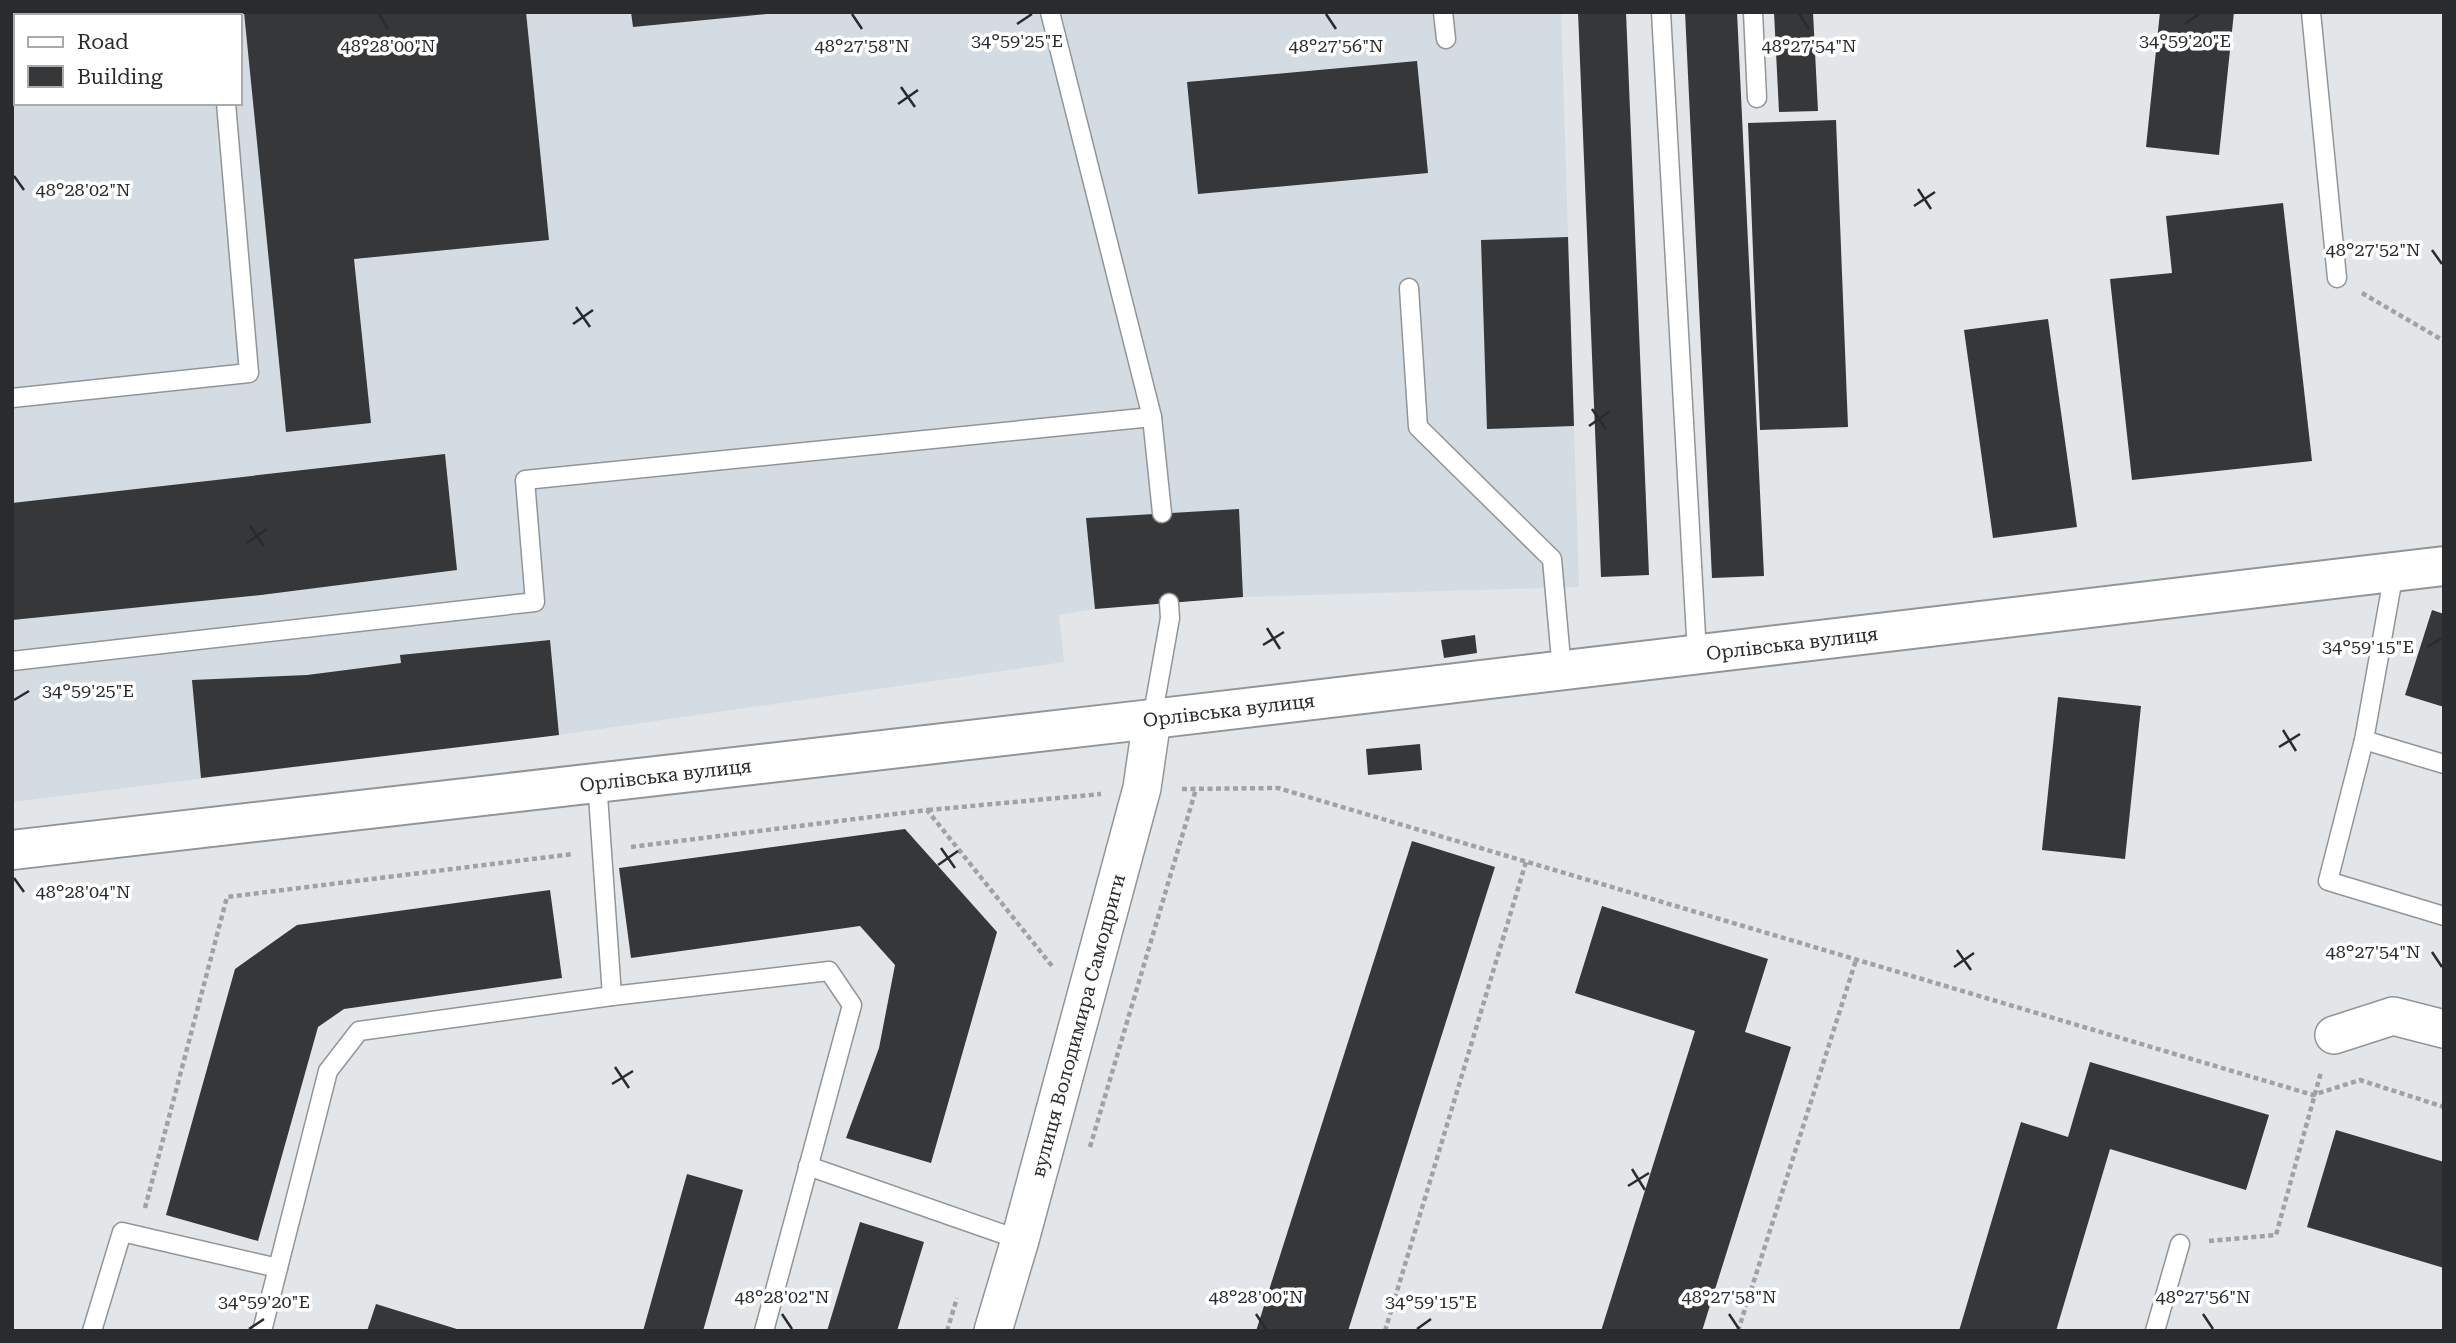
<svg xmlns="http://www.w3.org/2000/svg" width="2456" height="1343" font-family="'Roboto Serif',serif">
	<rect width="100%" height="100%" fill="#e3e6e8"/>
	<!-- built -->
	<path fill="#d3dbe3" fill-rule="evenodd" d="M12 12H1561L1579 587 1243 597 1095 609 1059 615 1064 662 559 735 12 802ZM16 16H240V103H16Z"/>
	<!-- building -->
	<g fill="#353739">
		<path d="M244 12H526L549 240 354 259 371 423 286 432Z"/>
		<path d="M631 12H767V14L633 27Z"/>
		<path d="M1578 12H1626L1649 575 1601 577Z"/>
		<path d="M1685 12H1737L1764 576 1712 578Z"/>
		<path d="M1774 12H1813L1818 111 1779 112Z"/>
		<path d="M2160 12H2234L2219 155 2146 147Z"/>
		<path d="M1417 61 1428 173 1198 194 1187 82Z"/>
		<path d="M1836 120 1848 427 1760 430 1748 123Z"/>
		<path d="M2283 203 2312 461 2132 480 2110 279 2172 273 2166 216Z"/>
		<path d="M1568 237 1574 426 1487 429 1481 240Z"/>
		<path d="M2048 319 2077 527 1993 538 1964 330Z"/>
		<path d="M445 454 457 570 261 595 12 620V503Z"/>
		<path d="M1239 509 1243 597 1095 609 1086 518Z"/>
		<path d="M2432 610 2444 614V707L2405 695Z"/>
		<path d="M1475 635 1477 653 1444 658 1441 640Z"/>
		<path d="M550 640 559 735 201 778 192 680 307 675 401 663 400 655Z"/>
		<path d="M2058 697 2141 706 2125 859 2042 850Z"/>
		<path d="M1420 744 1422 770 1368 775 1366 749Z"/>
		<path d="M905 829 997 932 931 1163 846 1138 879 1048 895 965 860 926 631 958 619 868Z"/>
		<path d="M1412 841 1495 867 1348 1331H1256Z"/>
		<path d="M550 890 562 978 344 1009 318 1027 258 1241 166 1215 235 969 297 925Z"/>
		<path d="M1602 906 1768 959 1745 1032 1791 1047 1702 1331H1601L1695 1031 1575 993Z"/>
		<path d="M2090 1062 2269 1115 2246 1190 2110 1149 2056 1331H1959L2021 1122 2068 1137Z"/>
		<path d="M2336 1130 2444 1162V1268L2307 1227Z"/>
		<path d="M687 1174 743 1190 703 1331H643Z"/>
		<path d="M860 1222 924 1242 897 1331H827Z"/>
		<path d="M376 1304 460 1330V1331H367Z"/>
	</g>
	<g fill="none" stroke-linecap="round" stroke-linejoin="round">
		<!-- service casing -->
		<g stroke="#929597" stroke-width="21">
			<g id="service">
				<path d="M218 12V16"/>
				<path d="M1050 12 1152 417"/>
				<path d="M1443 12 1446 39"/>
				<path d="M1661 12 1697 654"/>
				<path d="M1753 12 1757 98"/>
				<path d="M2311 12 2337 278"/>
				<path d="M12 84H16"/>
				<path d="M1409 288 1418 427 1552 559 1562 671"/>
				<path d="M12 398 249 373 226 103"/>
				<path d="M2394 572 2364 740 2444 764"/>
				<path d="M12 661 535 602 525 480 1152 417 1162 513"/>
				<path d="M1152 719 1170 618 1169 603"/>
				<path d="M2364 740 2328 881 2444 916"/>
				<path d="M612 996 829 971 852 1005 764 1331"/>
				<path d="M808 1166 1020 1240"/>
				<path d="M92 1331 122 1232 278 1268"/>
				<path d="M262 1331 328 1071 359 1031 612 996 597 781"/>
				<path d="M2155 1331 2180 1244"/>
			</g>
		</g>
		<!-- minor casing -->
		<g stroke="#929597" stroke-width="40">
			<g id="minor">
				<path d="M2334 1035 2393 1016 2444 1029"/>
				<path id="s1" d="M993 1331 1020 1240 1142 788 1152 719"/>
			</g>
		</g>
		<!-- tertiary casing -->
		<g stroke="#929597" stroke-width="42">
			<g id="tertiary">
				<path id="s2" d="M12 850 1152 719 2444 566"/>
			</g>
		</g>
		<!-- path -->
		<g stroke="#9fa1a3" stroke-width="4.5" stroke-dasharray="5 3.5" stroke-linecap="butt">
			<path d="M2362 293 2444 341"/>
			<path d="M1182 789 1278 788 2313 1095 2360 1080 2444 1107"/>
			<path d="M928 810 1101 794"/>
			<path d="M631 847 927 810 1052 966"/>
			<path d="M1090 1147 1196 789"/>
			<path d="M145 1208 227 897 573 854"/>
			<path d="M2209 1241 2276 1235 2321 1072"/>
			<path d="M947 1331 957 1298"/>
			<path d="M1385 1331 1526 862"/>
			<path d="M1738 1331 1856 960"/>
		</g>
		<!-- service -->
		<use href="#service" stroke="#fff" stroke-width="18"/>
		<!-- minor -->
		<use href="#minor" stroke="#fff" stroke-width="37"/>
		<!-- tertiary -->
		<use href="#tertiary" stroke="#fff" stroke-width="38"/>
	</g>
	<!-- ticks -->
	<path fill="none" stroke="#2a2b2c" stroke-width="2.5" d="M379 14 388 29M852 14 862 29M1326 14 1336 29M1799 14 1809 29M1017 24 1032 14M2185 24 2199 14M901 87 915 107M898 104 918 90M14 176 24 190M1918 189 1931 209M1914 206 1935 192M2432 250 2442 264M576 307 590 327M573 324 593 310M1592 409 1606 429M1589 426 1609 412M250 526 264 546M247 543 267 529M1267 628 1280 649M1263 645 1284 632M2427 647 2442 638M14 700 29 691M2283 730 2296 751M2279 747 2300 734M941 848 955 868M938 865 958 851M14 878 24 892M1957 950 1971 970M2432 952 2442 967M1954 967 1974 953M615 1067 629 1088M612 1084 633 1071M1632 1169 1645 1190M1628 1186 1649 1173M782 1314 792 1329M1256 1314 1266 1329M1729 1314 1739 1329M2203 1314 2213 1329M249 1329 264 1319M1417 1329 1431 1319"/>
	<g text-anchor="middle" stroke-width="7" stroke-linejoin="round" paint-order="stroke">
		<!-- street labels -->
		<g font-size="19" fill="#2a2b2c" stroke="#fff">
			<text dy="7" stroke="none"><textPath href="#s2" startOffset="1792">Орлівська вулиця</textPath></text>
			<text dy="7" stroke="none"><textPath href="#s2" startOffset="1225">Орлівська вулиця</textPath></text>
			<text dy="7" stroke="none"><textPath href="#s2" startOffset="658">Орлівська вулиця</textPath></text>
			<text dy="7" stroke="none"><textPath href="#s1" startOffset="317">вулиця Володимира Самодриги</textPath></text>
		</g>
	</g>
	<g font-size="18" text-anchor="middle" fill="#2a2b2c" stroke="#fff" stroke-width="7" stroke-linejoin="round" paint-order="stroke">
		<text x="1017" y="47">34°59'25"E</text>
		<text x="2185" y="47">34°59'20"E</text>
		<text x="388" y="52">48°28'00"N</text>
		<text x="862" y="52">48°27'58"N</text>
		<text x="1336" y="52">48°27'56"N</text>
		<text x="1809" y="52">48°27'54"N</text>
		<text x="83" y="196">48°28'02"N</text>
		<text x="2373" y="256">48°27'52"N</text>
		<text x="2368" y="653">34°59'15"E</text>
		<text x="88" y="697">34°59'25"E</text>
		<text x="83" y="898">48°28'04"N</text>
		<text x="2373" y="958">48°27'54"N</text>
		<text x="782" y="1303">48°28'02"N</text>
		<text x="1256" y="1303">48°28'00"N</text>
		<text x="1729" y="1303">48°27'58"N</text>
		<text x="2203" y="1303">48°27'56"N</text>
		<text x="264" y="1308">34°59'20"E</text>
		<text x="1431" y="1308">34°59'15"E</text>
	</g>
	<!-- border -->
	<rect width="2456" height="1343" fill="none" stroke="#2a2b2c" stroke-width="28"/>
	<!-- legend -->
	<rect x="14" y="14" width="228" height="91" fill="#ffffff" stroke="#aaaaab" stroke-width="2"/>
	<rect x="28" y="37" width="35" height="10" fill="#ffffff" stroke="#aaaaab" stroke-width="2"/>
	<text x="77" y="49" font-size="21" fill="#2a2b2c">Road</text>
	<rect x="28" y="66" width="35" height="21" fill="#353739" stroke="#aaaaab" stroke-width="2"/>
	<text x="77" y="84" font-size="21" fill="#2a2b2c">Building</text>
</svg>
